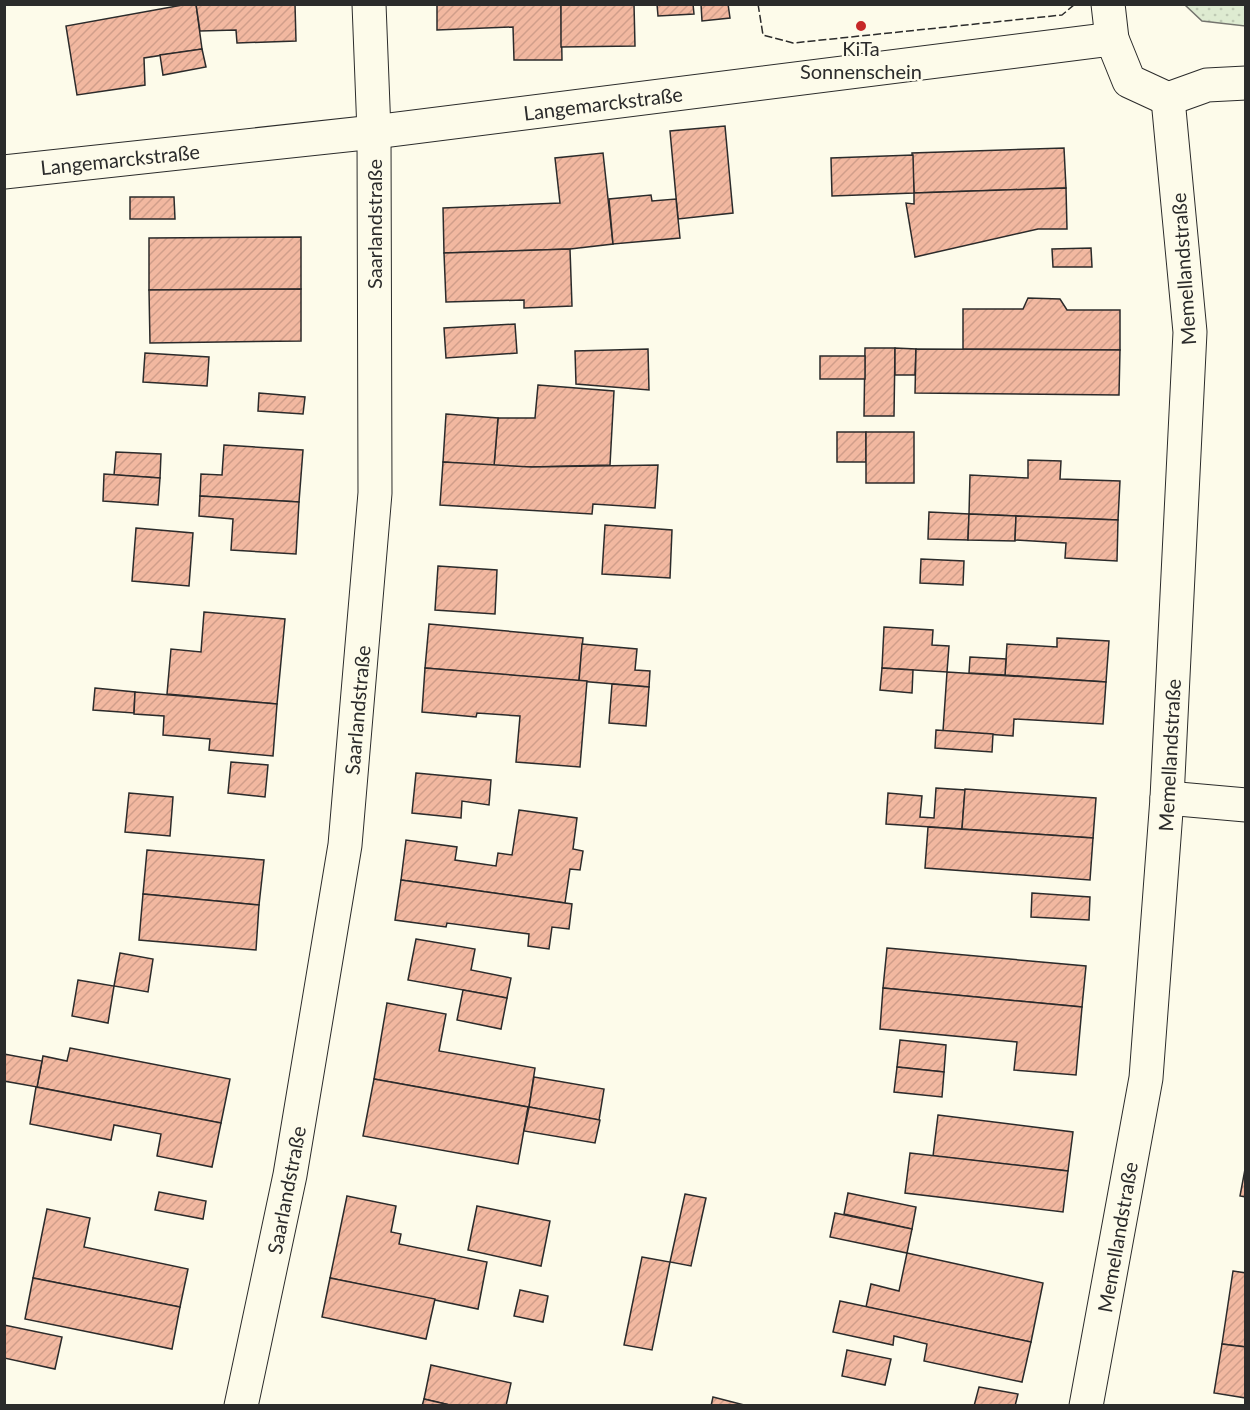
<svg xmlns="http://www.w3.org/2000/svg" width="1250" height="1410" font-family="Lato,sans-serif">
<defs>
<pattern id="green-dots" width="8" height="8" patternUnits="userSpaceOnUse" patternTransform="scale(1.5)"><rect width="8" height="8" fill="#deebd1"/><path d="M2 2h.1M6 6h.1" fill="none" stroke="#bfcab4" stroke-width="1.8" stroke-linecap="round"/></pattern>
<pattern id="building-hatch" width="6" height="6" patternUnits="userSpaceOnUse" patternTransform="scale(1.5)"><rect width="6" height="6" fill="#f2b8a0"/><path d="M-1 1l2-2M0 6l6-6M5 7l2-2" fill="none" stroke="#d09e8a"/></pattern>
</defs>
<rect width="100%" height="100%" fill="#fdfbea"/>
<path fill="url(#green-dots)" stroke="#74746e" stroke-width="1.5" d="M1185,5H1245V26L1202,21Z"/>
<g fill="url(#building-hatch)" stroke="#2b2b2b" stroke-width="1.5">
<path d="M188,4H196L202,49L144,58L145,85L77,95L66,26Z"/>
<path d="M196,4H295L296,41L237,43L236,30L200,31Z"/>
<path d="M437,4H561L562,60H514L513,27L437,30Z"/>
<path d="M561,4H634L635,46L561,47Z"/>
<path d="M657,4H693L694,14L658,16Z"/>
<path d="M701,4H728L730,18L702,21Z"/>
<path d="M202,49L206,67L163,75L160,55Z"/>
<path d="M725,126L733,213L678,219L670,131Z"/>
<path d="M1064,148L1066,188L914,193L912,153Z"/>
<path d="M603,153L613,244L570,249L444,253L443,208L560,203L555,158Z"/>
<path d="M913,155L914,193L832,196L831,158Z"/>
<path d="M1066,188L1067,229H1038L915,257L906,203L914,204V193Z"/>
<path d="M651,195L652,201L676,199L680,238L613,244L609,199Z"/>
<path d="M130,197H174L175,219H130Z"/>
<path d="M301,237V289L149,290V238Z"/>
<path d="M1091,248L1092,267H1053L1052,249Z"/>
<path d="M570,249L572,306L524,308V300L446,302L444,253Z"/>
<path d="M301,289V341L150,343L149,290Z"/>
<path d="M1028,298L1060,299L1067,310H1120V350L963,349V309H1023Z"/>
<path d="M515,324L517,353L446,358L444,328Z"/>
<path d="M865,348H895L894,416H864Z"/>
<path d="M895,348L916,349L915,375H895Z"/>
<path d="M648,349L649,390L576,384L575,351Z"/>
<path d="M916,349L1120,350L1119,395L915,393Z"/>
<path d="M145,353L209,357L207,386L143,382Z"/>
<rect x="820" y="356" width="45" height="23"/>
<path d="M538,385L614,391L610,465L531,467L494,466L498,418H535Z"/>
<path d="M259,393L305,397L303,414L258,411Z"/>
<path d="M446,414L498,418L494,466L443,462Z"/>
<rect x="837" y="432" width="29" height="30"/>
<rect x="866" y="432" width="48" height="51"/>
<path d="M224,445L303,450L299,502L200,496L201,474L222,475Z"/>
<path d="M116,452L161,454L160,478L114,475Z"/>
<path d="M1028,460L1061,461L1060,479L1120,481L1118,520L969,514L970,475L1028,478Z"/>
<path d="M443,462L531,467L658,465L655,508L593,504L592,514L440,505Z"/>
<path d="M104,474L160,478L158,505L103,501Z"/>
<path d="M200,496L299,502L296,554L231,550L233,519L199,516Z"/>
<path d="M929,512L969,514L968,540L928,539Z"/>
<path d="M969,514L1016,516L1015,541L968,540Z"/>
<path d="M1016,516L1118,520L1117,561L1065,558L1066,543L1015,540Z"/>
<path d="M605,525L672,530L670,578L602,574Z"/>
<path d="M136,528L193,533L189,586L132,581Z"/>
<path d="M921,559L964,561L963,585L920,583Z"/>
<path d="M438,566L497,570L495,614L435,610Z"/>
<path d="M204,612L285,619L277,704L167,694L171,649L201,652Z"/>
<path d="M429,624L583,638L579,681L425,668Z"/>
<path d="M884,627L933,630L932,645L949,646L947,672L882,668Z"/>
<path d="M1057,638L1109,641L1106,682L1005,675L1007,644L1057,647Z"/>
<path d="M582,644L637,649L635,670L650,671L649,687L579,681Z"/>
<path d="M970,657L1006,659L1005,675L969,673Z"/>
<path d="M425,668L587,681L580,767L516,762L520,716L477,713L476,717L422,712Z"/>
<path d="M882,668L913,670L912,693L880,690Z"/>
<path d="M947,672L1106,682L1103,724L1014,719L1013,736L943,731Z"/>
<path d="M612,684L649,687L646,726L609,723Z"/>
<path d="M95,688L135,692L134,713L93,710Z"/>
<path d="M135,692L277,704L273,756L209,750L210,739L163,735L164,716L134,714Z"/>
<path d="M936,730L993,734L992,752L935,748Z"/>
<path d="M231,762L268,765L265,797L228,793Z"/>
<path d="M416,773L491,780L489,805L462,801L461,818L412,813Z"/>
<path d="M936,788L965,790L962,829L886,824L888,793L922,796L920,817L934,818Z"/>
<path d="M965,789L1096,798L1093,838L962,829Z"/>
<path d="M129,793L173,797L170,836L125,832Z"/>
<path d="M519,810L577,818L573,849L583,851L580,870L570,869L565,903L401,880L406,840L457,847L455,860L496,866L498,853L512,855Z"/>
<path d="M928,827L1093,838L1090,880L925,868Z"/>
<path d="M147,850L264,860L259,905L143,894Z"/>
<path d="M401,880L572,904L569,929L552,927L549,949L528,946L529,934L447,923L446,927L395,920Z"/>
<path d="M1032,893L1090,897L1089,920L1031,917Z"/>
<path d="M143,894L259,905L256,950L139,940Z"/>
<path d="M416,939L475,949L471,970L511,978L507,998L408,980Z"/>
<path d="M887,948L1086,966L1082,1007L883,988Z"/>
<path d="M120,953L153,959L148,992L114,986Z"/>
<path d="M78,980L114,986L108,1023L72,1016Z"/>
<path d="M883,988L1082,1007L1076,1075L1014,1070L1017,1042L880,1029Z"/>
<path d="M463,990L507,998L501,1029L457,1020Z"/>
<path d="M387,1003L446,1014L439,1051L535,1068L529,1107L374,1079Z"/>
<path d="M900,1040L946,1045L944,1072L897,1067Z"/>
<path d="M70,1048L230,1079L221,1123L37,1087L43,1056L67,1061Z"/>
<path d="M4,1054L42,1061L37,1087L4,1081Z"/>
<path d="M897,1067L944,1072L942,1097L894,1092Z"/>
<path d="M534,1077L604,1089L599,1120L529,1107Z"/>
<path d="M374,1079L528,1107L518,1164L363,1136Z"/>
<path d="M36,1087L221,1123L212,1167L157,1156L161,1134L114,1125L111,1140L30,1124Z"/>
<path d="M529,1107L600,1120L595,1143L524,1131Z"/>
<path d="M938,1115L1073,1132L1068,1171L933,1156Z"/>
<path d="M910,1153L1068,1171L1063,1212L905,1193Z"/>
<path d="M1246,1164V1197L1240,1196Z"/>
<path d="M159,1192L206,1201L203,1219L155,1210Z"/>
<path d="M848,1193L916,1207L912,1229L844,1214Z"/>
<path d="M685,1194L706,1198L691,1266L670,1262Z"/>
<path d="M347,1196L396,1206L391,1232L401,1234L399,1244L487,1262L478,1309L330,1278Z"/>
<path d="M477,1206L550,1221L541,1266L468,1250Z"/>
<path d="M47,1209L90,1218L84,1247L188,1269L180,1307L33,1278Z"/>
<path d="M835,1213L912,1229L907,1253L830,1237Z"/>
<path d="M907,1253L1043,1283L1031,1342L866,1307L871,1284L899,1291Z"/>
<path d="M642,1257L670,1262L652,1350L624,1345Z"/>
<path d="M1233,1271L1246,1273V1347L1222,1344Z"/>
<path d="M33,1278L180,1307L172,1349L25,1319Z"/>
<path d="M330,1278L435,1299L426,1339L322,1317Z"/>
<path d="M520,1290L548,1296L543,1322L514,1316Z"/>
<path d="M840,1301L1031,1342L1022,1382L924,1361L927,1344L894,1336L893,1345L833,1332Z"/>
<path d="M4,1325L62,1337L55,1369L4,1358Z"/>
<path d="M1222,1344L1246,1347V1398L1214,1393Z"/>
<path d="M847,1350L891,1359L885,1385L842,1376Z"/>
<path d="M431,1365L511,1383L506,1406H454L424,1399Z"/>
<path d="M979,1387L1018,1394L1015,1406H974Z"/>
<path d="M713,1397L748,1406H711Z"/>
<path d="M424,1399L454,1406H422Z"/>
</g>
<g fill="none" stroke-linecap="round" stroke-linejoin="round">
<defs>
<g id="minor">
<path d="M1108,4L1112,39"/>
<path d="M1168,99L1207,85L1246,83"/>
<path d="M4,172L374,132L1112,39L1129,81L1168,99"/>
<path d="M1167,798L1246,805"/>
<path d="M241,1406L290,1175L345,845L375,493L374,132L369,4"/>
<path d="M1086,1406L1146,1078L1167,798L1190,332L1168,99"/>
</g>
</defs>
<use href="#minor" stroke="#2b2b2b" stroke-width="35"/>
<use href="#minor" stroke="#fdfbea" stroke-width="33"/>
<path stroke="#2b2b2b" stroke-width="1.5" stroke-dasharray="8 3" stroke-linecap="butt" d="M758,4L763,35L793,43L1062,15L1075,4"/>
</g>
<circle fill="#c62828" stroke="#fdfbea" stroke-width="2" cx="861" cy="26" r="6"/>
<g text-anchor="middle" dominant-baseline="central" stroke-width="4.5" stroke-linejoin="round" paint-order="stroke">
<g font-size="20" fill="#2b2b2b" stroke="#fdfbea">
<text x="861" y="48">KiTa<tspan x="861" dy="23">Sonnenschein</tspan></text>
</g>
<g font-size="20" fill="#2b2b2b" stroke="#fdfbea">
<text transform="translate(603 103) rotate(-7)">Langemarckstraße</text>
<text transform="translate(120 159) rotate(-6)">Langemarckstraße</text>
<text transform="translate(374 224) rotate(-90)">Saarlandstraße</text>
<text transform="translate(1183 269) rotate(-94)">Memellandstraße</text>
<text transform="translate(357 710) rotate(-85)">Saarlandstraße</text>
<text transform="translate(1169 755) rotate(-87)">Memellandstraße</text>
<text transform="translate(286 1190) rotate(-79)">Saarlandstraße</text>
<text transform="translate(1117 1237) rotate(-80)">Memellandstraße</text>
</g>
</g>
<rect width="1250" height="1410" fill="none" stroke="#2b2b2b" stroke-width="12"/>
</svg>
